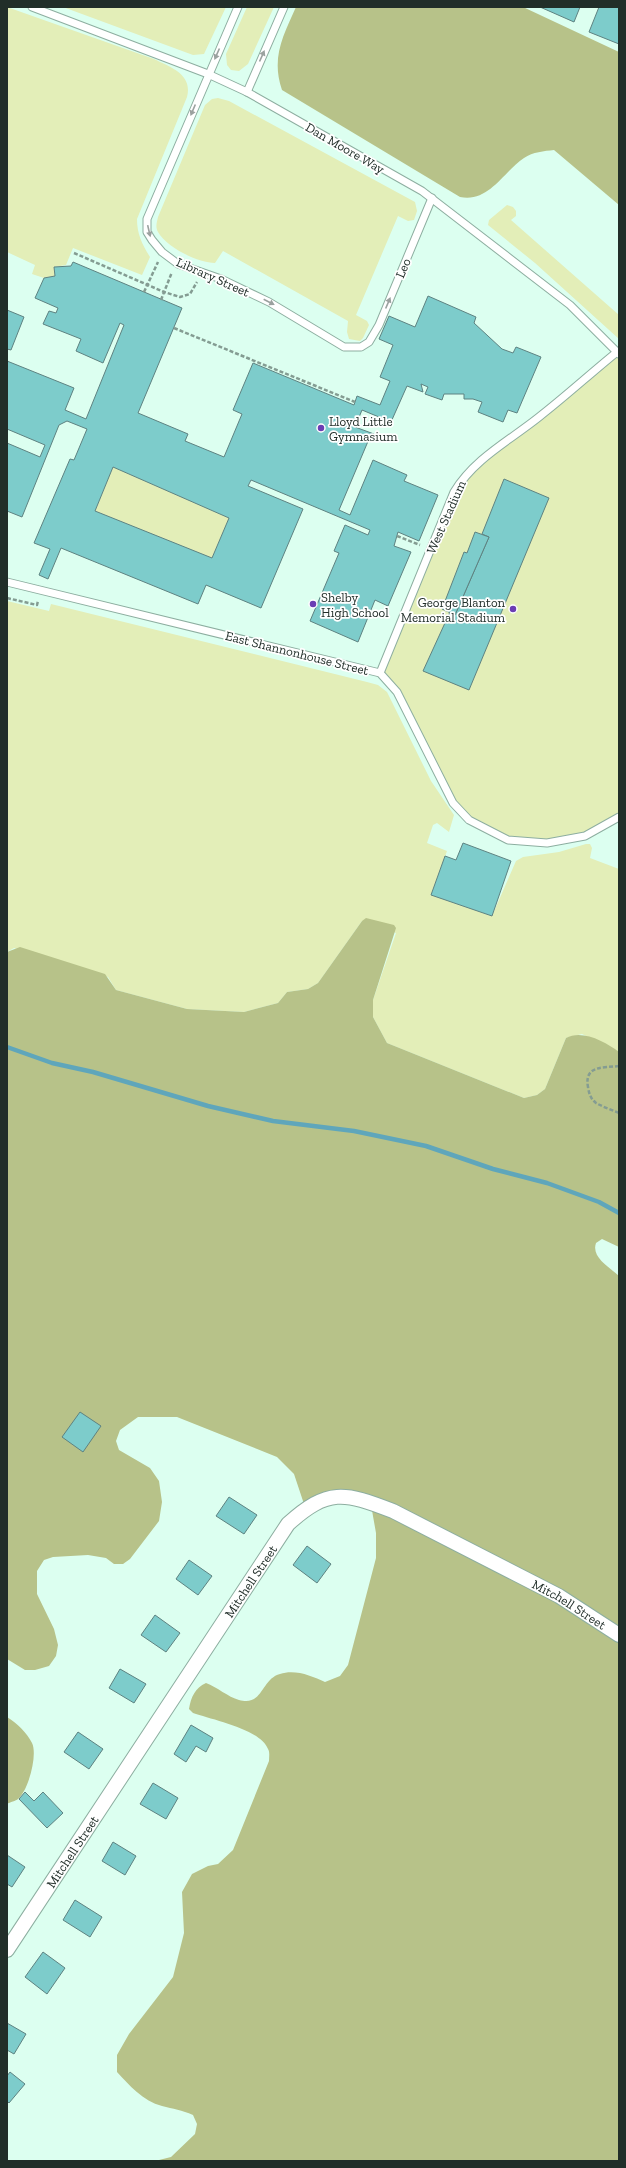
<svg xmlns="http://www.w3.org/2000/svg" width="626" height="2168" font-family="'Zilla Slab',serif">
<rect width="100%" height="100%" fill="#dcfff0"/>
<g fill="#e3eeb8">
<path d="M7,7L154,59C170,67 193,74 187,97L137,219C137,234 142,244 150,257L142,275L73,248L66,265L54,267L55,276L44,278L32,274L35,265L7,252Z"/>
<path d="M63,7H226L204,54L193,55Z"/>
<path d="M247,7H274L248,64L239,71L231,70L227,65L226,54Z"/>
<path d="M218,98L229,101L415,202L417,211L414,220L408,221L398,216L356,315L367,321L369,325L363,338L360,341L349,339L347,332L348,321L223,251L215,263C198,263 166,247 158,232C155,227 157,222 158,217L205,105L212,99Z"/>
<path d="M507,205L513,207L516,211V216L511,220L619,315V339L535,263L488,225L489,220Z"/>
<path d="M619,354V817L585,836L547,843L508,840L487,830L453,803L397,692L380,673L464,476Z"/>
<path d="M113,467L229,518L212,558L95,511Z"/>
<path d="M7,601L49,611L51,604L367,682L378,685L387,692L431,781L454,815L449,832L437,823L433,825L427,843L447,851L431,895L492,916L516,861L523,857L559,852L586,844H590L592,848L590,858L619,869V1052L582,1034L566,1038L545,1089L537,1095L524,1098L387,1043L373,1017V1000L396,933L362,921L318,983L308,989L287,992L278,1003L244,1012L187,1009L116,990L108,977L14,948L7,952Z"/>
</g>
<g fill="#b7c289">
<path d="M296,7H523L619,52V205L554,150C544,151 533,152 524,158C503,172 489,203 460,197L282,90C271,58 283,36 296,7Z"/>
<path d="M366,918L394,925L396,928L373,1000V1017L387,1043L524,1098L537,1095L545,1089L566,1038C582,1029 606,1042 619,1052V1247L602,1239L596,1243C591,1257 609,1267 619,1276V2161H155L171,2157L195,2134L197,2124L193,2115C182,2110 173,2109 162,2106C143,2101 129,2085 117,2072V2055L129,2034L173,1977L184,1933L182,1892L192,1874L208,1866L218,1864L233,1850L269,1761C269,1757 270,1752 268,1749C260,1729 213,1720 193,1713L189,1709C191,1697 195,1688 206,1683C217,1687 228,1697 239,1700C263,1707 261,1679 280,1674C295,1669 312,1676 325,1682L340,1676L348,1665L376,1558V1533L370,1499L304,1504L294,1474L277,1457L177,1417H138L120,1430L116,1441L119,1450L150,1468L159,1481L162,1502L159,1521L130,1559L123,1564H114L106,1558L88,1555L53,1557L44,1560L37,1571V1594L54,1629L58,1645L56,1656L49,1666L35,1670H25L7,1659V952L20,947L105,974L116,990L187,1009L244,1012L278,1003L287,992L308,989L318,983L362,921Z"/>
<path d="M7,1717C17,1723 27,1733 32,1743C38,1755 28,1791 18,1799C16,1801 10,1802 7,1804Z"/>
</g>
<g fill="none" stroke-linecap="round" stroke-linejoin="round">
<path stroke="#5fa6bb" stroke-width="4.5" d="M7,1047L52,1063L93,1072L208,1106L273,1121L354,1131L426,1146L493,1169L547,1183L599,1202L619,1213"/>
</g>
<g fill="#7dcccb" stroke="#5e8281" fill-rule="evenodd">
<path d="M540,7H580L574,22Z"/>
<path d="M599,7H619V44L589,32Z"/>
<path d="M73,262L182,308L138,413L188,434L185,441L224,457L242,414L233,410L253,363L354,405L357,396L380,405L390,381L380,377L393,345L379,339L389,316L415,327L428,296L476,317L474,323L502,349L513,353L516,347L541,357L517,413L508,410L503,422L478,412L482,402L473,399H464V394H444L442,400L425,394L428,387L421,384L423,392L407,386L391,422L362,410L355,427L374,434L371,440L369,439L339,510L350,515L373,460L407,475L404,481L438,495L419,541L398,532L394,546L411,552L388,606L375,600L358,642L310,621L339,553L334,551L345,525L368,535L370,530L251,480L248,486L303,509L261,608L206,585L198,604L61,548L48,579L39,575L50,549L34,543L70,459L74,460L87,429L67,421L59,425L22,517L7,511V443L40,457L45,445L7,429V361L74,388L65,410L86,419L124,325L120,323L103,363L76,351L81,339L43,324L49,311L56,313L58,308L35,298L44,278L55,276L54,267L71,266ZM113,467L229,518L212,558L95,511Z"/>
<path d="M7,310L24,317L11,350L7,349Z"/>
<path d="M504,479L549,498L469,690L423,671L450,612L455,615L489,537L482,534Z"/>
<path d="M475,532L489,537L455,615L442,609L464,552L467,553Z"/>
<path d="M463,843L511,861L492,916L431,895L445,856L456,860Z"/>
<path d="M80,1412L101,1426L83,1452L62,1437Z"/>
<path d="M229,1497L257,1515L244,1534L216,1516Z"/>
<path d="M307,1546L331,1564L317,1583L293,1565Z"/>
<path d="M189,1560L212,1576L198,1595L176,1579Z"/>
<path d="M155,1615L180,1633L166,1652L141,1635Z"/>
<path d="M120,1669L146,1684L134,1703L109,1688Z"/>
<path d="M191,1725L213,1738L206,1752L196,1746L186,1762L174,1754Z"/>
<path d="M78,1732L103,1749L89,1769L64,1752Z"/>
<path d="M153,1783L178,1798L166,1819L140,1804Z"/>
<path d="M25,1792L34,1801L43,1792L63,1813L47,1828L19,1799Z"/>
<path d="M113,1842L136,1856L125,1875L102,1861Z"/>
<path d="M7,1855L25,1867L12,1887L7,1884Z"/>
<path d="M75,1900L102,1917L90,1937L63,1920Z"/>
<path d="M43,1952L65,1968L47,1994L25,1977Z"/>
<path d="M7,2023L26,2034L14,2054L7,2050Z"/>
<path d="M10,2072L25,2084L9,2103L7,2101V2076Z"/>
</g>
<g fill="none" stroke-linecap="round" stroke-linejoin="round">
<defs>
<g id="lane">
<path d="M32,7L208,74L247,92L422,191L570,305L619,354"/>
<path d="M238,7L147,219V232L152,240L162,252L178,264L221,279L269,302L344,347H361L369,342L379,325L432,198"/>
<path d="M247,92L284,7"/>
<path d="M7,582L380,673L397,692L453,803L469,820L508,840L547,843L585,836L619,817"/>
<path d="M380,673L454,492C475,458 509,441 539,417C566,396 591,373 617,352"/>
</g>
<g id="street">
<path id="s1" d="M7,1950L288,1524C328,1488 344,1492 393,1511L559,1596L619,1635"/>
</g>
</defs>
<use href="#lane" stroke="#8daea0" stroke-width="9"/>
<use href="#street" stroke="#8daea0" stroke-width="16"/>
<g stroke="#849c92" stroke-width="2.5" stroke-dasharray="4 2" stroke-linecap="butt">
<path d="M74,253L164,292L180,297L190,294L197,282"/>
<path d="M144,292L158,262"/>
<path d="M161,300L172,272"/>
<path d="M174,328L355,402"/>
<path d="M397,536L420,545"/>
<path d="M7,598L37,605L38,601"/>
<path d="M619,1066C603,1068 584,1065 588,1087C589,1094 591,1099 596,1103C603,1107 612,1110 619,1113"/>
</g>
<use href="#lane" stroke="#fff" stroke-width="7"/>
<use href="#street" stroke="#fff" stroke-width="14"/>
</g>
<defs><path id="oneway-solid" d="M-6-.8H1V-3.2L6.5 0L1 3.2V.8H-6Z"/></defs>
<g fill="#9ba19f">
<use href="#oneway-solid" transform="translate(217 54) rotate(114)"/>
<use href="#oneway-solid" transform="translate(262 56) rotate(-66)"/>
<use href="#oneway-solid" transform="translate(193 110) rotate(113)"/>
<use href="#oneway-solid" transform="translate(149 231) rotate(77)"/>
<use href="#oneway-solid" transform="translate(269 302) rotate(27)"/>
<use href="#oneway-solid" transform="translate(388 303) rotate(-67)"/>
</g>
<g fill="#6b3db4" stroke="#fff" stroke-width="1.5">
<circle cx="321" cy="428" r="4"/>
<circle cx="313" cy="604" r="4"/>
<circle cx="513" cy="609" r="4"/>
</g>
<g text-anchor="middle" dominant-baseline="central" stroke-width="3.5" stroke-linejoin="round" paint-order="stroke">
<g font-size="13" fill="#212e29" stroke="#fff">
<text transform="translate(345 148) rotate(30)">Dan Moore Way</text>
<text transform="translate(403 268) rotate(-67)">Leo</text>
<text transform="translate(213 277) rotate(24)">Library Street</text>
<text transform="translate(446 517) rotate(-66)">West Stadium</text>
<text transform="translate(297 653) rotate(14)">East Shannonhouse Street</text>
<text stroke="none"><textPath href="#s1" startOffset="442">Mitchell Street</textPath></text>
<text stroke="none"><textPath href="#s1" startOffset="825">Mitchell Street</textPath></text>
<text stroke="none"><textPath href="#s1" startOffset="118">Mitchell Street</textPath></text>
</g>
<g font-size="13" fill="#212e29" stroke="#fff" text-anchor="start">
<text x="329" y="421">Lloyd Little<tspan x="329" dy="15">Gymnasium</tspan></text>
<text x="321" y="597">Shelby<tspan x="321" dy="15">High School</tspan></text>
<text x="505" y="602" text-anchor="end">George Blanton<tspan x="505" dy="15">Memorial Stadium</tspan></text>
</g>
</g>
<rect width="626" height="2168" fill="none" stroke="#212e29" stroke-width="16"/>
</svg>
